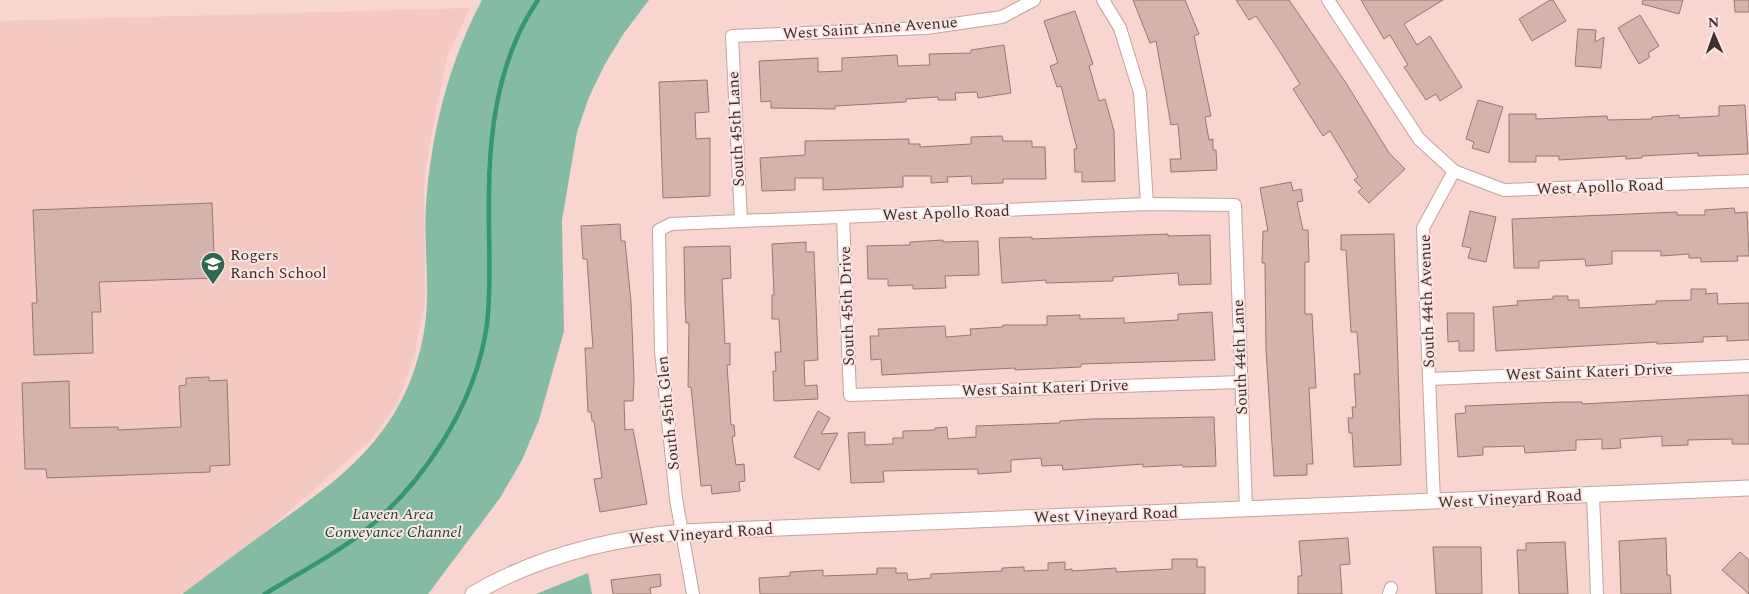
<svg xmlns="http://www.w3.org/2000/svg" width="1749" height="594" font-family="Spectral,serif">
<rect width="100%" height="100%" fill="#f8d5cf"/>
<path fill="#f4c9c1" d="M470,8L448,55L436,109L424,180L425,302L414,356L397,403L370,441L260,536L181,594H0V21Z"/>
<g fill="#86bba3">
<path d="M482,0H649L624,33L605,64L589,97L577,132L562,220L564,331L539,420L522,460L500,498L428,594H182C216,569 250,543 285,518C321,492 356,467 383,430C410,394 426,346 427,300C428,269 424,237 426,206C431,134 448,64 482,0Z"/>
<path d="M588,573L592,594H536Z"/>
</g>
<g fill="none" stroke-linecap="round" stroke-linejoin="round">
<path stroke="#359671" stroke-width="4.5" d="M265,594C295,575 329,558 358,536C422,487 476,405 487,324C492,282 488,237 489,195C489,129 499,56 538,0"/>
</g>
<g fill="#d5b3ad" stroke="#977772">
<path d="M1133,0H1185L1199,34L1194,36L1211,116L1205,117L1209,140L1213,139V150H1216L1217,170L1171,172L1170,159H1181L1178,124L1171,125L1156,41L1150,43Z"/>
<path d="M1236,0H1289L1346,83L1389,153L1405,169L1369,203L1358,192L1362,188L1354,180L1358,177L1330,131L1323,136L1293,89L1300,84L1280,52L1256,16L1249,20Z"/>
<path d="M1361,0H1443L1404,24L1417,45L1430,36L1462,87L1440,101L1436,94L1426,100L1404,67L1408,65L1390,35L1384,39Z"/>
<path d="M1550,0H1553L1566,21L1532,41L1519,19Z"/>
<path d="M1643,0H1683L1679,14L1642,4Z"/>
<path d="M1734,0H1749V12H1735Z"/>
<path d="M1075,11L1093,64L1089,66L1099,101L1105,99L1114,131L1115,181L1082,182V172H1075L1074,149H1077L1061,86L1057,87L1050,66L1058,63L1044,21Z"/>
<path d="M1640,15L1659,46L1648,53L1650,57L1639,64L1618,28Z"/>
<path d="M1578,29L1596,30L1595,42L1604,37L1601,68L1575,66Z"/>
<path d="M1004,45L1011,93L978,98L977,92L955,93L956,100H938V97L906,99V102L835,106V109L771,108V101L761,102L759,61L818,58V72L842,71V58L897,55L898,66L930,65L929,54L971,53V50Z"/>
<path d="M707,80L709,112L695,113L696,139L710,138V196L663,198L659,82Z"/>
<path d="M1478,100L1503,107L1489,153L1472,148L1474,142L1466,139Z"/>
<path d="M1745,105L1748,154L1698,156V153L1642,156V158L1626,159V156L1559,160V156H1536V162H1509V114H1536V119L1607,116L1608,120L1652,119V117L1679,115V118L1719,116V106Z"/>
<path d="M1002,136L1003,141H1032V147H1045L1046,179H1003V183L972,184L971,176L947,177L948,182L931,183V176H903V187L823,190V178H795V190L762,191L760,158L805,155V141L909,139V144H920V147L971,144V137Z"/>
<path d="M1291,182L1293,191L1301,189L1303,201L1297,202L1303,230H1308L1309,262H1305V314H1312L1316,388H1309L1313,464H1307V475L1274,476L1266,349L1265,263H1262L1263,231H1268L1260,188Z"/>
<path d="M212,203L215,278L99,282L101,312H92L93,353L34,355L32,303H37L33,210Z"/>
<path d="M1734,208L1735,213L1747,212L1749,256H1737L1738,261L1701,262V258H1689V254L1661,256V251H1612V264L1586,266L1585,259L1539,261V268H1514L1512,219L1677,212V215H1705V210Z"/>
<path d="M1470,211L1496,217L1486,262L1468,258L1471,248L1462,246Z"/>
<path d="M620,224L621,241H625L631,302L634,379L633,401H624L625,430L633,429L647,504L600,512L594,479L602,478L594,421H592L591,412H588L585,348H593L587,259H583L581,226Z"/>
<path d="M1168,234V236L1210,235L1211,284L1179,285L1178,273L1113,277V281L1046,283V280L1002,283L999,238L1032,237V239Z"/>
<path d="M1394,234L1401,465L1354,467L1352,433H1349L1348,418H1353L1352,407H1356L1354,374H1360L1357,332H1351L1346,250H1341V235Z"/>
<path d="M943,240V242L978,241L979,275L945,276L946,288L913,289V285L888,286V279H868L867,246L910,245V242Z"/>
<path d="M806,242V252H814L818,360L804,361L805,386L817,385L818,399L774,401L773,371H776L775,352H781L779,319H772V295H774L772,244Z"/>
<path d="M730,246L731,278L722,279L725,344L730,343V365H727L731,425H734L735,436L732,437L736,465L744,464L745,481L739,482L740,491L712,494L711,485L701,486L691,387H688L689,323H686L685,303L684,247Z"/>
<path d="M1691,289H1706V294L1717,293L1718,304L1749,303V340L1727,341V336L1703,337V342L1657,344V342L1496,351L1493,307L1518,305L1517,301L1553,299V296H1568V300H1579V308L1656,304V301L1691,300Z"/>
<path d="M1212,312L1215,360L1081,364V367L1015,370V368L882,375L881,359L871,360L870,336H879L878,329L945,326L946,337L971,335L970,329L1003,327V325H1047V316L1080,315V319L1124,318V323L1178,320V314Z"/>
<path d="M1447,313H1474V351H1459V341L1448,342Z"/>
<path d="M209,377V381L227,380L230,465L210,466V472L47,478L46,469H25L22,383L69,381L70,428L118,427V430L181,427L179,386L186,385V378Z"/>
<path d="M1749,395V444H1732V439L1688,440V445L1662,446V436L1620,439L1621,448L1602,449V439L1576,440V450L1525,453L1524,446L1483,447V455L1458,457L1455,414L1466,413L1465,406L1562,402H1582V404Z"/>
<path d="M818,411L830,418L821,434L838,433L819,470L794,457Z"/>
<path d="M1214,417L1216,466L1183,467L1182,465L1143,467V464L1063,470L1062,465L1042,466L1041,458L1011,460V472L978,474V469L883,471L884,482L851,483L848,433L865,432V445L893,444V438H903V431L935,430V428L947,427L948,439L976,437V426L1060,423V421L1092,419Z"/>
<path d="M1348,538L1350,564L1340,565L1342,594H1298V576H1302L1299,541Z"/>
<path d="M1666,538L1667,575H1670L1671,594H1621L1619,541Z"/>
<path d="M1565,542L1568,594H1519L1517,550H1526V543Z"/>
<path d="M1433,547H1481L1482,594H1436Z"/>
<path d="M1740,552L1749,560V594L1722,570Z"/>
<path d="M1172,559H1197V567H1205V594H760L759,578L790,576V572L823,570V576L877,574V568H896V573H907L908,580L931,578V574L1002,571V568L1024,567V571L1048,570V563L1065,562V570L1072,569V571L1116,568V572L1172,569Z"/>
<path d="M660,574L661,586L650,588L651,594H613L611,580Z"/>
</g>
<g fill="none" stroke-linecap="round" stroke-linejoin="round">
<defs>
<g id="minor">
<path d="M1103,0L1120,28L1140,93L1147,204"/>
<path d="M1328,0L1419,139L1454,171L1504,190L1749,181"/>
<path d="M843,217L850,395L1241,382"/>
<path d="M741,221L732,36L926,28L1002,17L1034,0"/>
<path d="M1430,379L1749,366"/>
<path d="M1593,495L1597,594"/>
<path d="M1434,502L1423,228L1454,171"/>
<path d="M693,594L676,499L661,351L659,230L671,224L1147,204L1235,205L1246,509"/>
<path d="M1389,594L1391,588"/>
</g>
<path id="tertiary" d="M473,594C537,556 608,539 682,532L1749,488"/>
</defs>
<use href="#minor" stroke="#c4a39d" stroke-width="14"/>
<use href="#tertiary" stroke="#c4a39d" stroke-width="17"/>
<use href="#minor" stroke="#fff" stroke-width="12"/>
<use href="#tertiary" stroke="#fff" stroke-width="15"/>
</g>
<defs>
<symbol id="school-pin" viewBox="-11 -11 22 30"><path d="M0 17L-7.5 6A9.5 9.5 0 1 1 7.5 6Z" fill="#2f6851" stroke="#fbe6e2"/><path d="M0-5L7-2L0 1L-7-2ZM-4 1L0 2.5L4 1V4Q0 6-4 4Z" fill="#fff"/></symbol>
</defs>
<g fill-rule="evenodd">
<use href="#school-pin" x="199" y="250" width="28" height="38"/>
</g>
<g text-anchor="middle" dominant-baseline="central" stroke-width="4" stroke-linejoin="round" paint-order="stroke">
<g font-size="16" fill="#3c2f2d" stroke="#fbe6e2">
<text transform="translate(870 28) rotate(-4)">West Saint Anne Avenue</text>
<text transform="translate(736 129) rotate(-93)">South 45th Lane</text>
<text transform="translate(1600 187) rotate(-2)">West Apollo Road</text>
<text transform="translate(946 213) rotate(-2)">West Apollo Road</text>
<text transform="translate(1427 301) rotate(-92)">South 44th Avenue</text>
<text transform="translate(847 306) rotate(-92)">South 45th Drive</text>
<text transform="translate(1240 357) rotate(-92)">South 44th Lane</text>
<text transform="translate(1589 372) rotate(-2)">West Saint Kateri Drive</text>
<text transform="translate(1045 388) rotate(-2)">West Saint Kateri Drive</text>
<text transform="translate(668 413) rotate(-96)">South 45th Glen</text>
<text transform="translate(1510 499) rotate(-3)">West Vineyard Road</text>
<text transform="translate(1106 515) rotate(-2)">West Vineyard Road</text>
<text transform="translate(701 534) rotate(-4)">West Vineyard Road</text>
</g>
<g font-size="16" fill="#3c2f2d" stroke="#fbe6e2" text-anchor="start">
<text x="230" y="255">Rogers<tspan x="230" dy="18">Ranch School</tspan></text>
</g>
<g font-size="16" font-style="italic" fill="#194232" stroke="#fbe6e2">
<text x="393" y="514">Laveen Area<tspan x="393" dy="18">Conveyance Channel</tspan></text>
</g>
</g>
<g transform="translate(1714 35) rotate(358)" stroke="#fbe6e2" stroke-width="4" paint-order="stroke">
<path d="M0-4L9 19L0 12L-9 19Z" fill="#3c2f2d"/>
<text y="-8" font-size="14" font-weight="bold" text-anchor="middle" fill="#3c2f2d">N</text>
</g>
</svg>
